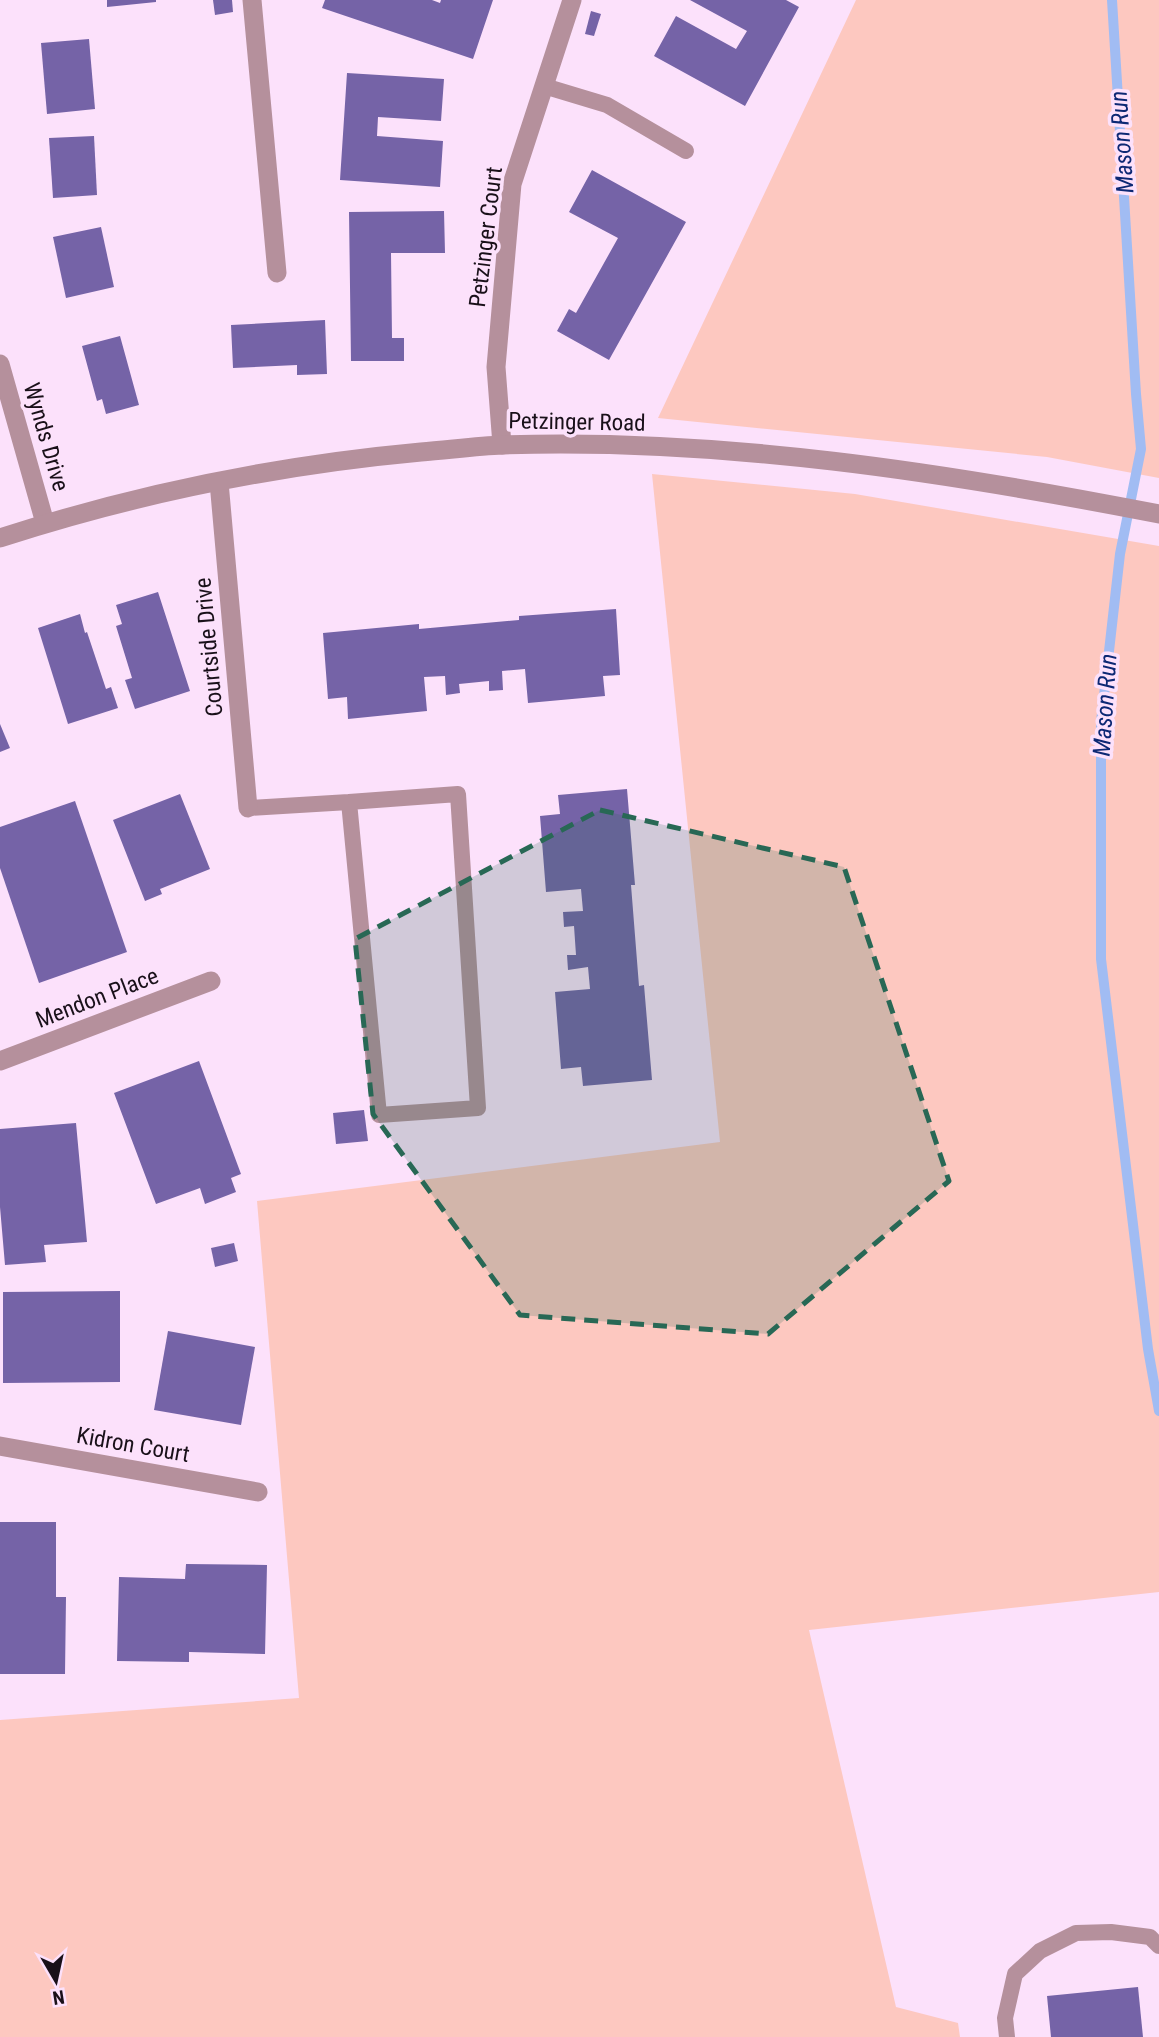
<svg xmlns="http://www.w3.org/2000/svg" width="1159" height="2037" font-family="'Roboto Condensed',sans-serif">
<rect width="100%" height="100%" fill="#fce1fb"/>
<g fill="#fdc8c0">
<path d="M856,0H1159V478L1047,457L658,418Z"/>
<path d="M652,474L855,494L1159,546V1592L809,1630L896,2007L958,2023L960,2037H0V1720L299,1698L257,1201L720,1142Z"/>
</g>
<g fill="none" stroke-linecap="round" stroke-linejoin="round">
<path stroke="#a1bcf3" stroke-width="10" d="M1112,0L1136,394L1141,449L1120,554L1101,722V959L1148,1349L1159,1411"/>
</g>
<g fill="#7563a7">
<path d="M107,0H156V2L107,7Z"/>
<path d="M213,0H232L233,12L215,15Z"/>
<path d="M325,0H432L440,3L441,0H493L473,59L322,8Z"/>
<path d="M690,0H786L799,7L745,106L654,56L676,16L736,49L747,31Z"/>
<path d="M591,11L601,14L594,36L585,34Z"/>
<path d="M89,39L95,109L47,114L41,43Z"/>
<path d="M347,73L444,79L441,121L378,117L377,136L443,141L440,187L340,180Z"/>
<path d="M94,136L97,195L53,198L49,138Z"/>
<path d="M592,170L686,222L609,360L557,331L569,309L576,313L618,238L569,212Z"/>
<path d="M444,211L445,253H391L392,338H404V361H351L349,212Z"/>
<path d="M101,227L114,287L66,298L53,237Z"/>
<path d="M325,320L327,374L297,375V365L233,368L231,325Z"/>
<path d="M120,336L139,405L106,414L102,399L97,401L82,346Z"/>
<path d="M158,592L190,691L135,709L125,680L132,678L116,626L122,624L116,605Z"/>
<path d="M616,609L620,675L603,676L605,696L528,703L525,669L502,671L503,690L489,691V681L459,684L460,693L446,695L445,676L424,677L427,711L348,719L347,697L328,699L323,633L419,624V629L519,620V616Z"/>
<path d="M80,614L85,633L87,632L106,689L111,687L118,708L68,724L38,628Z"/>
<path d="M0,724L10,748L0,752Z"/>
<path d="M627,789L635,885H631L639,986L644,985L652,1080L583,1086L581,1067L561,1069L555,992L590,989L588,967L568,970L567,955H576L574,926L564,927L563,912L583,911L581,889L546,892L540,816L560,814L558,795Z"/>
<path d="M180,794L210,869L160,889L162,894L145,901L113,820Z"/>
<path d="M75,801L127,952L39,983L0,868V827Z"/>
<path d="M199,1061L241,1174L231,1178L236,1192L205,1204L200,1188L156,1204L114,1093Z"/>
<path d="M364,1110L368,1141L336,1144L333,1113Z"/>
<path d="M76,1123L87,1242L44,1245L46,1262L5,1265L0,1207V1129Z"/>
<path d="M234,1243L238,1261L215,1267L211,1248Z"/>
<path d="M120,1291V1382L3,1383V1292Z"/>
<path d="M168,1331L255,1347L241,1425L154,1410Z"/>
<path d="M0,1522H56V1597H66L65,1674H0Z"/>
<path d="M186,1564L267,1565L265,1654L189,1652V1662L117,1661L119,1577L185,1579Z"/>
<path d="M1138,1987L1143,2037H1051L1047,1996Z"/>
</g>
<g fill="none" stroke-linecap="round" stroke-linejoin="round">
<g stroke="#b5909c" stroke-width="16">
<path d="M544,86L607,105L686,151"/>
<path d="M248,808L349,802L379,1115L478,1108L458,794L349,802"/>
<path d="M1007,2037L1005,2018L1015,1974L1040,1951L1076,1933L1111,1932L1150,1937L1159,1946"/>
</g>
<g stroke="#b5909c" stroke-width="19">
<path d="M252,0L277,273"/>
<path d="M0,364L45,523"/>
<path d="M502,445L496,367L512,184L572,0"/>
<path d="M219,482L248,808"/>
<path d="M0,1061L211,981"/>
<path d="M0,1446L258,1492"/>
</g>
<path stroke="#b5909c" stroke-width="19" d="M0,538C136,494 279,465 421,452C448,450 476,446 503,445C723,438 944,472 1159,514"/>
</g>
<path fill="#286855" fill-opacity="0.2" stroke="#286855" stroke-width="5" stroke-dasharray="14 9" stroke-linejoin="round" d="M600,810L844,867L949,1181L768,1334L520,1315L373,1114L355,939Z"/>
<g text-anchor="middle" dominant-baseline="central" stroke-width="7" stroke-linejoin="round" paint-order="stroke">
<g font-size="23" fill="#191019" stroke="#fce1fb">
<text transform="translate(486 237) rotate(-83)">Petzinger Court</text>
<text transform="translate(577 422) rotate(1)">Petzinger Road</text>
<text transform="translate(46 437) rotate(74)">Wynds Drive</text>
<text transform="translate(209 647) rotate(-95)">Courtside Drive</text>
<text transform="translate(97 998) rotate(-21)">Mendon Place</text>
<text transform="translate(133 1445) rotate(10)">Kidron Court</text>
</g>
<g font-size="24" font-style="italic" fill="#0c2874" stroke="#fce1fb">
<text transform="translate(1122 142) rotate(-94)">Mason Run</text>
<text transform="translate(1105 705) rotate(-86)">Mason Run</text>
</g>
</g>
<g transform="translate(56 1981) rotate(171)" stroke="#fce1fb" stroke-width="5" paint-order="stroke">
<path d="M0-5L12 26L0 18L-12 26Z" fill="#191019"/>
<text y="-10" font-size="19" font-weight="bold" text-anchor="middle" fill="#191019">N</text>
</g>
</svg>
